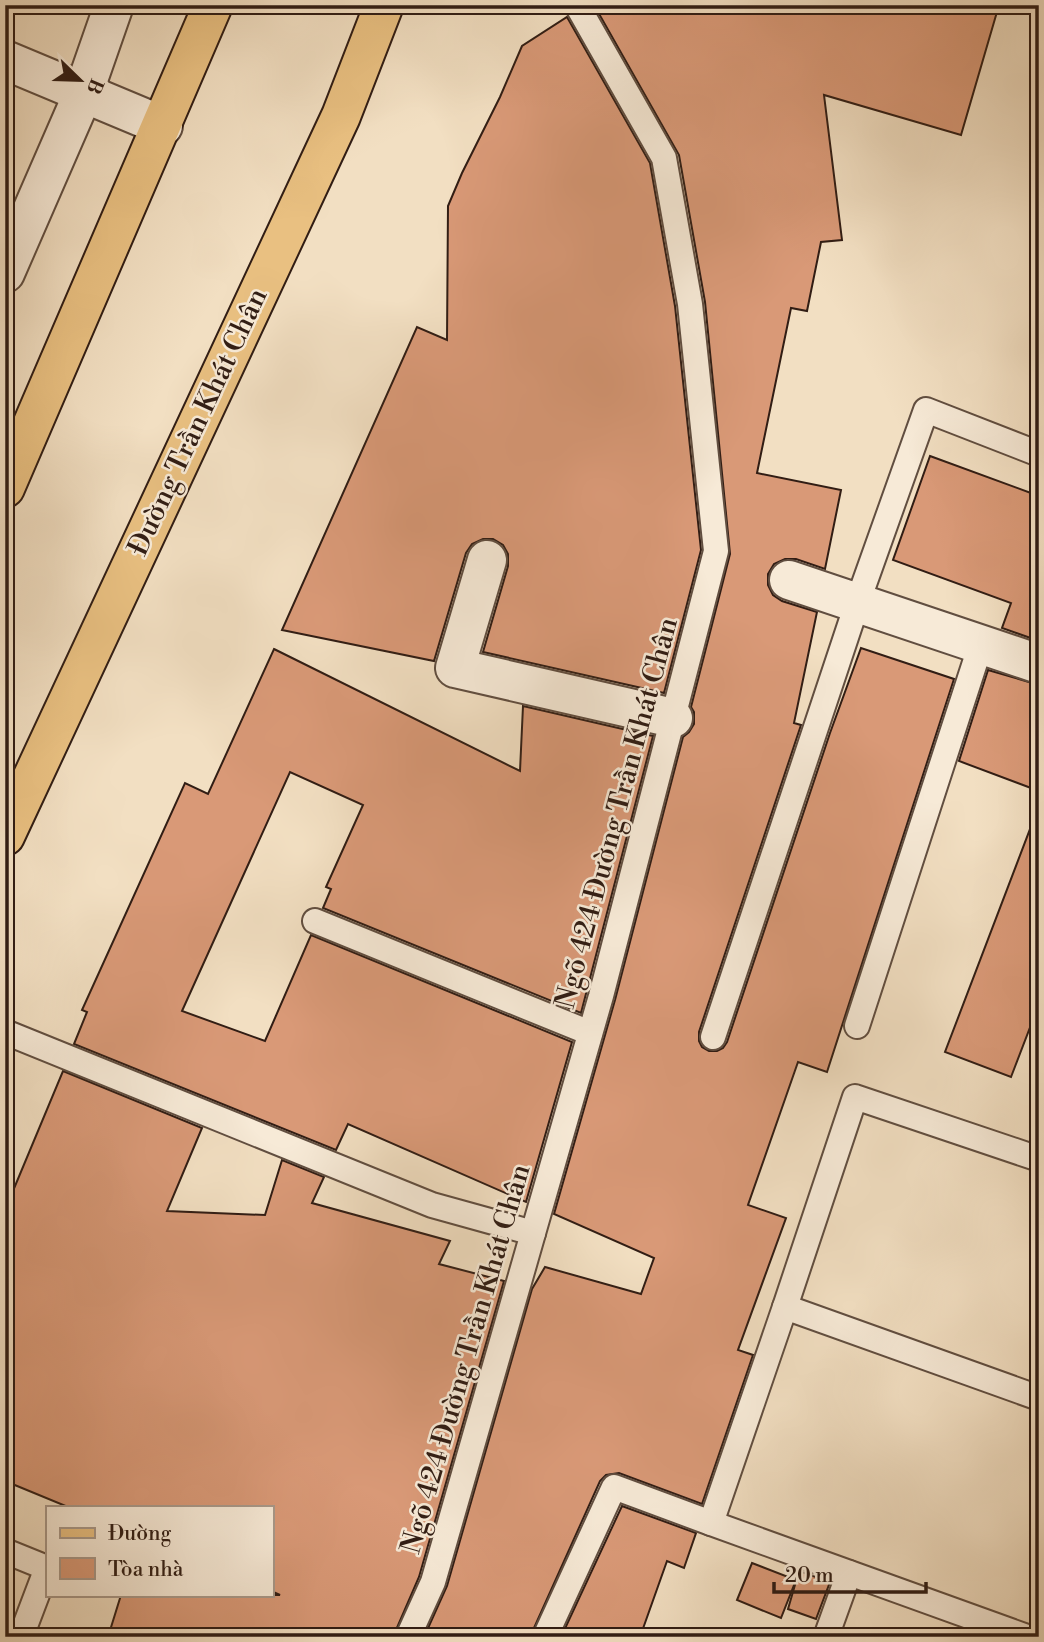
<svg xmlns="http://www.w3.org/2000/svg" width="1044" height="1642" font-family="'Libre Bodoni',serif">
<rect width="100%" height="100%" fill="#f2dfc2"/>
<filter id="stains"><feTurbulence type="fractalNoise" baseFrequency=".00286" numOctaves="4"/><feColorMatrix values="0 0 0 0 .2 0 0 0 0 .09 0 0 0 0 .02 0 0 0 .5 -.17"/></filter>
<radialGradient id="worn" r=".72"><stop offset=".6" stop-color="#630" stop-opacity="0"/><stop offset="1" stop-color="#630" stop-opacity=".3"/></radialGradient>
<g fill="#d99977" stroke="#311d14" stroke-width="2">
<path d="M594,5H999L961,135L824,95L842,240L821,242L807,311L791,308L757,473L841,490L825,569L796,559H785L774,564L768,574V585L773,595L782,601L817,612L794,723L801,725L699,1032V1041L702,1047L709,1051H717L723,1048L727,1042L830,733L861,648L954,679L827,1072L798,1062L748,1205L786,1218L738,1350L753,1355L702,1504L619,1473L606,1475L600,1481L530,1637H424L447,1586L532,1289L545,1267L641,1294L654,1258L554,1214L615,1000L683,737L689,732L694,724V712L691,707L730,554L705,302L679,155Z"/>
<path d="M567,17L650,163L675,306L701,550L664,693L483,652L508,566V554L503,545L493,539H483L472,544L466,553L434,661L282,630L417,327L447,340L448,206L462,173L500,97L522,46Z"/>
<path d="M930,456L1039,496V641L1002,628L1011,603L893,560Z"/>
<path d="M274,649L520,771L523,706L653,736L581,1013L323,908L331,889L326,887L363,805L290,772L182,1011L265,1041L311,935L572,1042L526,1202L348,1124L336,1150L74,1044L87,1012L82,1010L185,783L208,794Z"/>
<path d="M988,670L1039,685V791L959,761Z"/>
<path d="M1035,816L1039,817V1004L1011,1077L945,1052Z"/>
<path d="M63,1071L202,1128L167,1211L265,1215L282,1160L324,1177L312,1203L450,1241L439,1264L504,1281L419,1577L393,1637H108L121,1595H280L271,1591V1507H68L5,1481V1210Z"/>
<path d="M622,1506L696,1533L684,1568L667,1561L640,1637H561Z"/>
<path d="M752,1563L796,1580L781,1618L737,1600Z"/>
<path d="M799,1571L830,1582L816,1619L788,1609Z"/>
</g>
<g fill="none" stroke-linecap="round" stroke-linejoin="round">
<defs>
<g id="service">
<path d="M315,921L590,1033"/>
<path d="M857,1026L981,644"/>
<path d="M5,1032L432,1205L533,1233"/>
<path d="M713,1037L858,601L926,410L1039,454"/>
<path d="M785,1307L855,1097L1039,1159"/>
<path d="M711,1523L1027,1637"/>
<path d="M5,1551L47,1568L22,1634"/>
<path d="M408,1637L433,1582L601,996L716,551L690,304L664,158L577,5"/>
<path d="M545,1637L614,1487L711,1523L785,1307L1039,1398"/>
<path d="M826,1637L849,1573"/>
</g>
<g id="minor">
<path d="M5,60L163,126"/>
<path d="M5,273L83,94L114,5"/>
<path d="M487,560L455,668L673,718"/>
<path d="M789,580L1039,664"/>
</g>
<g id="primary">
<path d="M5,488L213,5"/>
<path d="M5,836L341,116L384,5"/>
</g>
</defs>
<use href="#service" stroke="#614e40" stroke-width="28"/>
<use href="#minor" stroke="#614e40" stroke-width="42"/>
<use href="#primary" stroke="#311d14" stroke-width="42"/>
<use href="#service" stroke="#f7ead7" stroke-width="24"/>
<use href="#minor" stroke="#f7ead7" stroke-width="38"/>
<use href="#primary" stroke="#e9c081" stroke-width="38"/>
</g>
<g text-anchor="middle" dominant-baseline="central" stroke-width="5" stroke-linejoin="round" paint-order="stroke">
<g font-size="28" fill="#311d14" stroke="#f7ead7">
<text transform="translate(198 422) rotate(-65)">Đường Trần Khát Chân</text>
<text transform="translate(617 813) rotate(-75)">Ngõ 424 Đường Trần Khát Chân</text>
<text transform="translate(466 1359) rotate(-74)">Ngõ 424 Đường Trần Khát Chân</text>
</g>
</g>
<rect width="1044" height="1642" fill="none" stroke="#f2dfc2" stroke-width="28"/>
<rect x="7" y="7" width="1030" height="1628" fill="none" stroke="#311d14" stroke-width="3.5"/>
<rect x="14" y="14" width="1016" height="1614" fill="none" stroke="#311d14" stroke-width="2"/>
<rect x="46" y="1506" width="228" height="91" fill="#f7ead7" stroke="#a89889" stroke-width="2"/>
<rect x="60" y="1528" width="35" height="10" fill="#e9c081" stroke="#a89889" stroke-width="2"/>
<text x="108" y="1540" font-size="21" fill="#311d14">Đường</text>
<rect x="60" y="1558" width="35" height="21" fill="#d99977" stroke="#a89889" stroke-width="2"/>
<text x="108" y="1576" font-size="21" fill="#311d14">Tòa nhà</text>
<g transform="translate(80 80) rotate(113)" stroke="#f7ead7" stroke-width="5" paint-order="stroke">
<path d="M0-5L12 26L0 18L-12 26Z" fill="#311d14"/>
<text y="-10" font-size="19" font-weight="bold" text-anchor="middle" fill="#311d14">B</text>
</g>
<path d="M774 1582v10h152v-10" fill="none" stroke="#311d14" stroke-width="3.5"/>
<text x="785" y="1582" font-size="21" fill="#311d14" stroke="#f7ead7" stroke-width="5" paint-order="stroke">20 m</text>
<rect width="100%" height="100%" filter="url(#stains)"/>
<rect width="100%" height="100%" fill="url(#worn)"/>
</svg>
